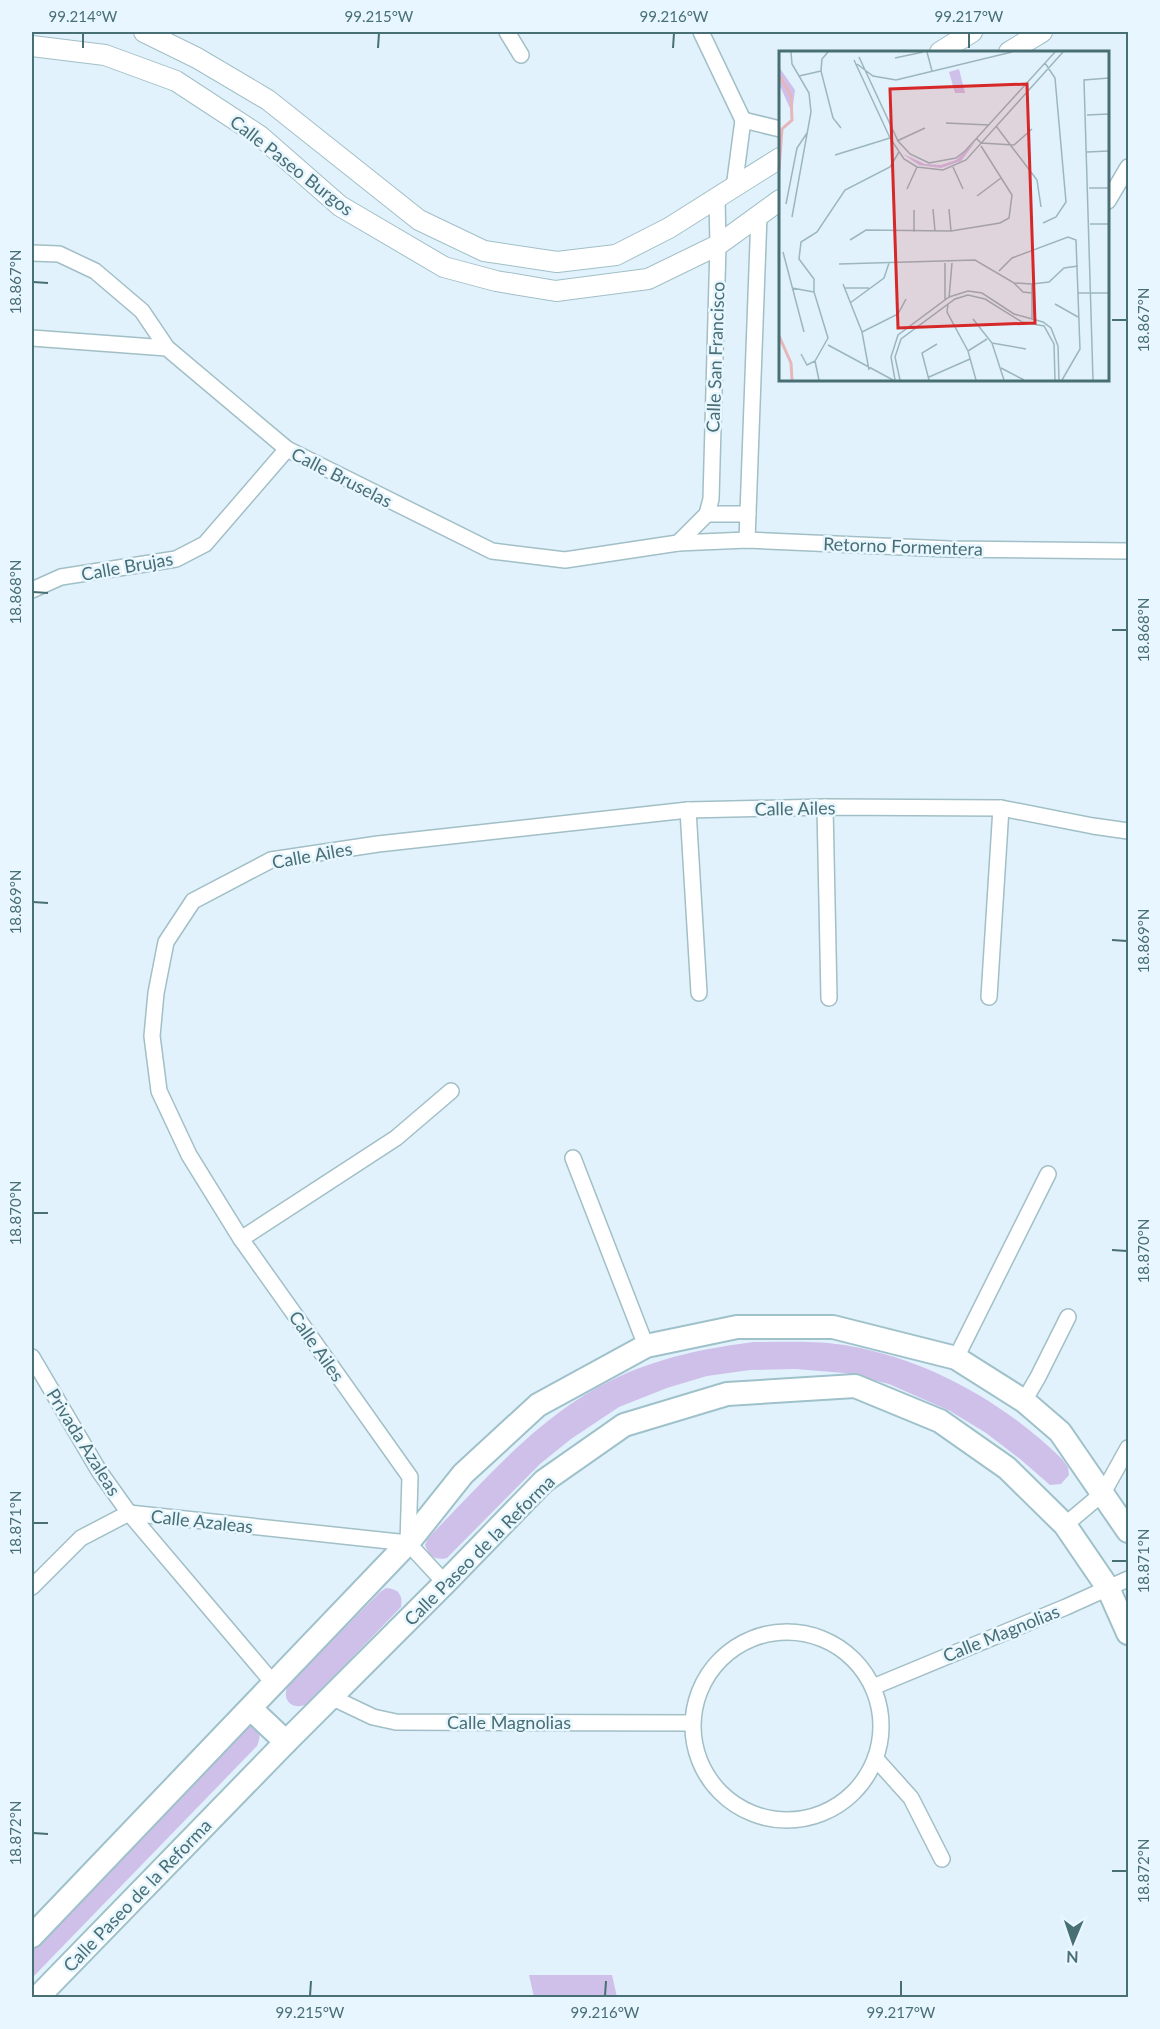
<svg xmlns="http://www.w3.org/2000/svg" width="1160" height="2029" font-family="Lato,sans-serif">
<rect width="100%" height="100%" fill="#e2f2fc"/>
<g fill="#cfc0ea">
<path d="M754,1342C785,1342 819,1340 850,1346C931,1361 1003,1402 1062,1459L1068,1467L1069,1475L1061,1484L1050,1485L1020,1459L986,1433L950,1411L889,1384L844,1373L795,1369L750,1370L707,1376L667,1388L619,1407L571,1439L540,1464L447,1558C435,1561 429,1556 425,1545L428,1538C484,1481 539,1415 612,1380C656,1358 706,1348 754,1342Z"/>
<path d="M386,1588C399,1589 403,1595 401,1607L307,1704C292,1711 281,1700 288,1685L380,1592Z"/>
<path d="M253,1723C261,1731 261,1736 257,1746L32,1978V1937L237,1724Z"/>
<path d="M529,1975H612L617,1997H534Z"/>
</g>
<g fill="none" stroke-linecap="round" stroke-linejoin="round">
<defs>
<g id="minor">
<path d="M507,32L521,55"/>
<path d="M701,32L743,120L734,188"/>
<path d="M743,120L780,129"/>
<path d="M1108,201L1128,167"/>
<path d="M32,253L59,254L95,271L142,311L167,348"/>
<path d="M32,338L167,348L287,449L492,551L565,560L678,543L747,540L949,549L1128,551"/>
<path d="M707,514H748"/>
<path d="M747,540L759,215"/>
<path d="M678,543L707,514L711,499L718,245L717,199"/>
<path d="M32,590L61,577L176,559L205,544L287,449"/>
<path d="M825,807L829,998"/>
<path d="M688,810L699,993"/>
<path d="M989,997L1001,808"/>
<path d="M573,1158L646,1346"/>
<path d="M241,1239L396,1138L451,1091"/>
<path d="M32,1357L99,1471L129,1513L274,1684"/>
<path d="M956,1358L1048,1174"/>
<path d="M1024,1401L1038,1377L1068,1317"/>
<path d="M129,1513L408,1543L445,1583"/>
<path d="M1065,1525L1103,1493L1128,1448"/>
<path d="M408,1543L410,1477L241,1239L189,1155L159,1091L152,1036L156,993L166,942L193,901L271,860L378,844L688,810L825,807L1001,808L1093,826L1128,831"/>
<path d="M32,1587L81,1538L129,1513"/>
<circle cx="787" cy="1726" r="94"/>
<path d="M873,1687L1066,1607L1128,1579"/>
<path d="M331,1697L373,1717L396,1722L692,1723"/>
<path d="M876,1759L911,1798L942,1859"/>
</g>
<g id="tertiary">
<path d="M144,32L197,58L268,100L419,220L484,251L557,262L616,255L669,228L780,158"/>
<path d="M32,46L105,55L176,81L260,136L340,206L444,267L496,281L556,291L648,279L718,245L780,200"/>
<path d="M940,52L972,32"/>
<path d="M1009,52L1042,32"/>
</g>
<g id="secondary">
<path d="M251,1709L286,1742"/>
<path d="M32,1936L408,1543L463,1474L538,1405L646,1346L737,1327H833L956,1358L1024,1401L1060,1432L1128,1531"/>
<path d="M37,1998L286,1742L445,1583L544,1481L624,1425L727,1394L855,1386L940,1421L1007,1468L1065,1525L1108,1588L1128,1633"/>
</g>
</defs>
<use href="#minor" stroke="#a1bfc6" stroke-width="18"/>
<use href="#tertiary" stroke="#a1bfc6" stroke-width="22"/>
<use href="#secondary" stroke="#9fc1ca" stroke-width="26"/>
<use href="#minor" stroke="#fff" stroke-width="15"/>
<use href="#tertiary" stroke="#fff" stroke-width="20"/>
<use href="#secondary" stroke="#fff" stroke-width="22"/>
</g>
<path fill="none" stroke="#486f74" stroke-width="2" d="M83,48V33M378,48L379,33M673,48L674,33M969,48V33M33,282L48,283M1112,320H1127M33,592L48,593M1112,630H1127M33,902L48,903M1112,940L1127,941M33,1213H48M1112,1250L1127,1251M33,1523H48M1112,1561H1127M33,1833L48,1834M1112,1871H1127M310,1996L311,1981M605,1996L606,1981M901,1996V1981"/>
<g text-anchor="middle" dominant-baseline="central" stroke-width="5" stroke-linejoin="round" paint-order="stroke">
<g font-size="18" fill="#486f74" stroke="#e8f6ff">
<text transform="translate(292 165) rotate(38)">Calle Paseo Burgos</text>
<text transform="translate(715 357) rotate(-88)">Calle San Francisco</text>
<text transform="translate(342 477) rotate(27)">Calle Bruselas</text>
<text transform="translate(903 546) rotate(2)">Retorno Formentera</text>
<text transform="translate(127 566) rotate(-10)">Calle Brujas</text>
<text transform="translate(795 808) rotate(-1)">Calle Ailes</text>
<text transform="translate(312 855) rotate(-10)">Calle Ailes</text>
<text transform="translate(317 1346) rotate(55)">Calle Ailes</text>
<text transform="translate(84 1442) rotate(58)">Privada Azaleas</text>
<text transform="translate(202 1521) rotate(6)">Calle Azaleas</text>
<text transform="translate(479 1550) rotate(-45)">Calle Paseo de la Reforma</text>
<text transform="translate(1001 1633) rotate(-22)">Calle Magnolias</text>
<text x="509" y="1722">Calle Magnolias</text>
<text transform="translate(137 1895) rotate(-46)">Calle Paseo de la Reforma</text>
</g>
</g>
<g transform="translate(779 51)">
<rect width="330" height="330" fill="#e2f2fc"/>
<path d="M0,16L16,39L13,62L1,35ZM180,18L186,42H176L170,21ZM197,90L182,110L162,117L140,114L124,103L146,113L162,114L177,109Z" fill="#cfc0ea"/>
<path fill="none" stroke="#e6b6bb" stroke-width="3" d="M0,24L12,45L13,69L3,78L0,119M0,285L12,312L13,329"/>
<path fill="none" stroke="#9bb6be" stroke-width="1.5" d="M12,1L13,13L30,42L32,61L13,166M49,1L43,8L42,20L54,67L62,77M148,1L153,20M80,6L119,90L131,103L150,112L177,107L186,100L276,1M116,7L144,1M75,9L111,87L125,108L138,116L164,119L187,109L284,1M78,13L94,25L117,29L233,1M20,25L42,20M308,64L330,63M167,72L210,74M217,75L258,129L262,156M197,87L202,92L235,94M118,90L146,77M235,94L253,78M308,101L330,100M56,104L111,87M174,116L184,138M310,137H330M128,138L138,116M198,145L222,127M7,153L18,97L28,82M154,158L156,180M170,158L172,180M264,172L277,166L287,151L276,27L266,12M311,173H330M135,181V159M71,189L87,179L172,180L221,172L230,167L233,144L202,95M4,201L25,281M60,213L196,209L235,232L253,233L270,231L285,217L299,215M220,220L233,207L289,186L297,189L301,298L283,329M235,232L244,241L253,242M64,233L83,281L90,319M13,237L35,241M65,237H90M299,242H330M170,247L173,212M166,249V212M71,252L105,227L110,212M169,253L168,261L189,300L197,329M276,253L299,266M253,267V233M194,268L213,292L225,329M83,281L119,263L127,248M213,292L247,298M49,294L114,329M189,300L208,288M22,303L28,314L36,310M222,317L245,329M150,326L191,308M40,329L36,310L49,287L35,241V228L20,208L22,191L38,181L66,139L111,116L120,101M116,329L112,306L119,284L170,246L189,240L203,242L235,263L264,271L272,277L279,295L280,329M121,329L116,306L122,288L176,248L189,244L206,248L243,271L265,275L275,293L276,329M150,329L143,302L158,293M314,329L305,29L330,27"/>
<path fill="#d62828" fill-opacity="0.15" stroke="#d62828" stroke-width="3" d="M248,33L256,272L119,277L111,38Z"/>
<rect width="330" height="330" fill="none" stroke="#486f74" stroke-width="3"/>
</g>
<rect width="1160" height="2029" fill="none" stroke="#e8f6ff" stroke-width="66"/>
<g transform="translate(1073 1942) rotate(182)" stroke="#e8f6ff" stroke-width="4.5" paint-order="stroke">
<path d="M0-4.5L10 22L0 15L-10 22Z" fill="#486f74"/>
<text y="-9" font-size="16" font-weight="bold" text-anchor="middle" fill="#486f74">N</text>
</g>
<rect x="33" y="33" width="1094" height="1963" fill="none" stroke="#486f74" stroke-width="2"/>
<g font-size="15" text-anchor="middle" fill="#486f74">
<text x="83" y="22">99.214°W</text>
<text x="379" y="22">99.215°W</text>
<text x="674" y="22">99.216°W</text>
<text x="969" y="22">99.217°W</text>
<text transform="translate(16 282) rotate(-90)" y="5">18.867°N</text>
<text transform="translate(1144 320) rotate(-90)" y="5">18.867°N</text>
<text transform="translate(16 592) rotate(-90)" y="5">18.868°N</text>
<text transform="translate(1144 630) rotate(-90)" y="5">18.868°N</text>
<text transform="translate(16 902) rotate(-90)" y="5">18.869°N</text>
<text transform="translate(1144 941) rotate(-90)" y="5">18.869°N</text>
<text transform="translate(16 1213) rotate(-90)" y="5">18.870°N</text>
<text transform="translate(1144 1251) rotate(-90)" y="5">18.870°N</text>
<text transform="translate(16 1523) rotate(-90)" y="5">18.871°N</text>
<text transform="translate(1144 1561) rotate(-90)" y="5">18.871°N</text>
<text transform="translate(16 1833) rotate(-90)" y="5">18.872°N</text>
<text transform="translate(1144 1871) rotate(-90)" y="5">18.872°N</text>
<text x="310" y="2018">99.215°W</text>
<text x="605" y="2018">99.216°W</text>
<text x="901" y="2018">99.217°W</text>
</g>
</svg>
